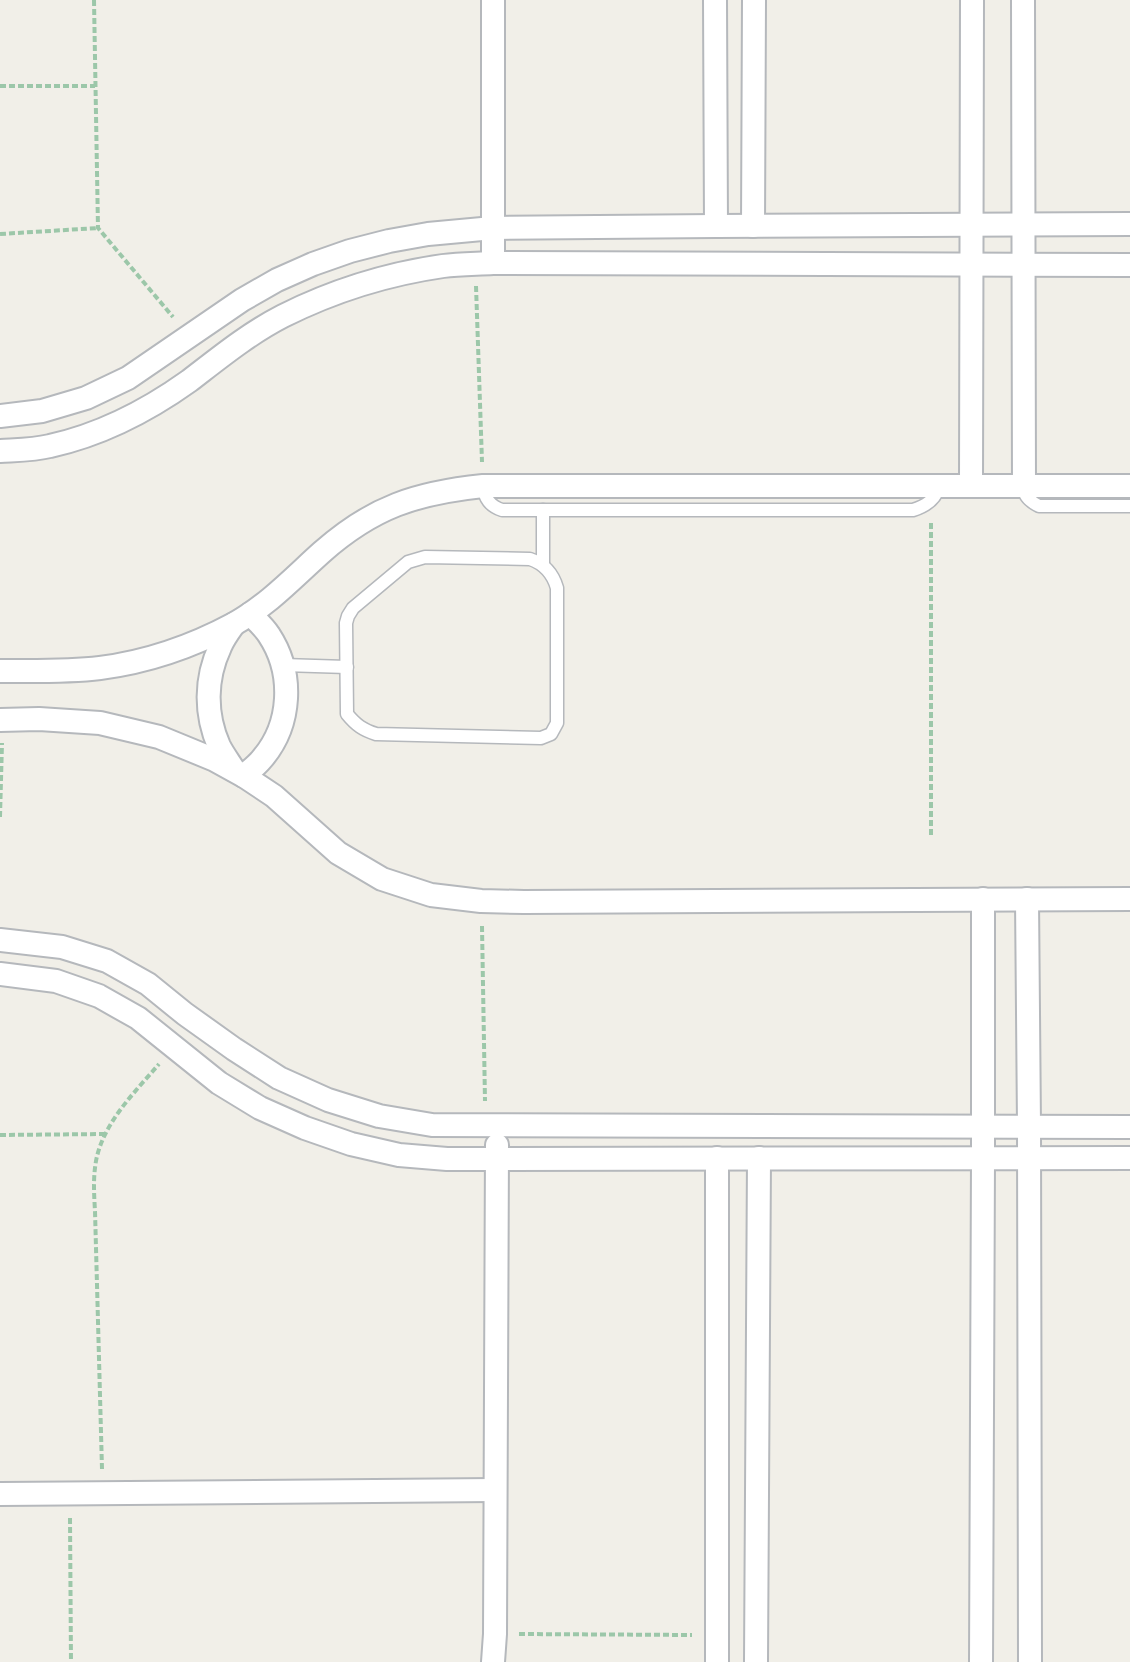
<svg xmlns="http://www.w3.org/2000/svg" width="1130" height="1662" font-family="'Roboto Condensed',sans-serif">
<rect width="100%" height="100%" fill="#f1efe8"/>
<g fill="none" stroke-linecap="round" stroke-linejoin="round">
<defs>
<g id="lane">
<path d="M483,486C485,499 490,506 502,510H913C926,506 935,500 939,487"/>
<path d="M1024,486C1023,496 1031,502 1039,506H1130"/>
<path d="M543,510V565"/>
<path d="M425,557L530,559C545,564 553,574 557,588V723L551,734L541,738L376,734C363,730 356,725 347,714L346,623L348,616L353,608L408,562Z"/>
<path d="M283,665L347,667"/>
</g>
<g id="street">
<path d="M715,0L716,226"/>
<path d="M1023,0L1024,486"/>
<path d="M753,226L754,0"/>
<path d="M493,263V0"/>
<path d="M0,416L42,411L86,398L128,378L242,300L277,280L313,264L350,251L389,241L428,234L493,228L716,226L1130,224"/>
<path d="M0,451C16,450 34,450 50,446C100,435 147,411 189,381C219,358 248,334 283,316C333,291 387,274 443,266C459,264 476,264 493,263L1130,265"/>
<path d="M971,486L972,0"/>
<path d="M0,671C33,671 67,672 100,668C147,662 193,646 234,624C268,605 294,577 322,552C373,507 416,493 483,486H1130"/>
<path d="M0,720L39,719L100,723L159,737L215,760L244,776L274,796L338,853L382,879L431,895L481,901L524,902L1130,899"/>
<path d="M234,770C229,762 223,754 219,746C205,714 205,679 220,647C223,639 229,631 234,624"/>
<path d="M244,776C249,771 256,766 261,760C292,725 294,673 269,635C264,627 256,620 250,614"/>
<path d="M1027,899L1029,1126L1030,1662"/>
<path d="M0,940L62,947L107,961L148,984L185,1014L234,1049L279,1078L328,1100L379,1116L432,1125L1130,1127"/>
<path d="M0,974L56,981L99,996L138,1018L219,1083L260,1108L305,1128L351,1144L399,1155L447,1159L1130,1158"/>
<path d="M717,1158V1662"/>
<path d="M0,1494L495,1490"/>
<path d="M493,1662L495,1634L497,1145"/>
<path d="M756,1662L759,1158"/>
<path d="M981,1662L983,1158V899"/>
</g>
</defs>
<use href="#lane" stroke="#b5b8bc" stroke-width="15"/>
<use href="#street" stroke="#b5b8bc" stroke-width="26"/>
<g stroke="#9cc7a9" stroke-width="4" stroke-dasharray="6 3" stroke-linecap="butt">
<path d="M94,0L98,228L173,317"/>
<path d="M0,86H95"/>
<path d="M0,234L98,228"/>
<path d="M476,286L482,462"/>
<path d="M931,523V838"/>
<path d="M0,817L2,743"/>
<path d="M482,926L485,1101"/>
<path d="M0,1135L106,1134"/>
<path d="M102,1469L95,1211C94,1194 93,1178 96,1161C103,1123 135,1092 159,1064"/>
<path d="M70,1518L71,1662"/>
<path d="M519,1634L692,1635"/>
</g>
<use href="#lane" stroke="#fff" stroke-width="12"/>
<use href="#street" stroke="#fff" stroke-width="22"/>
</g>
</svg>
